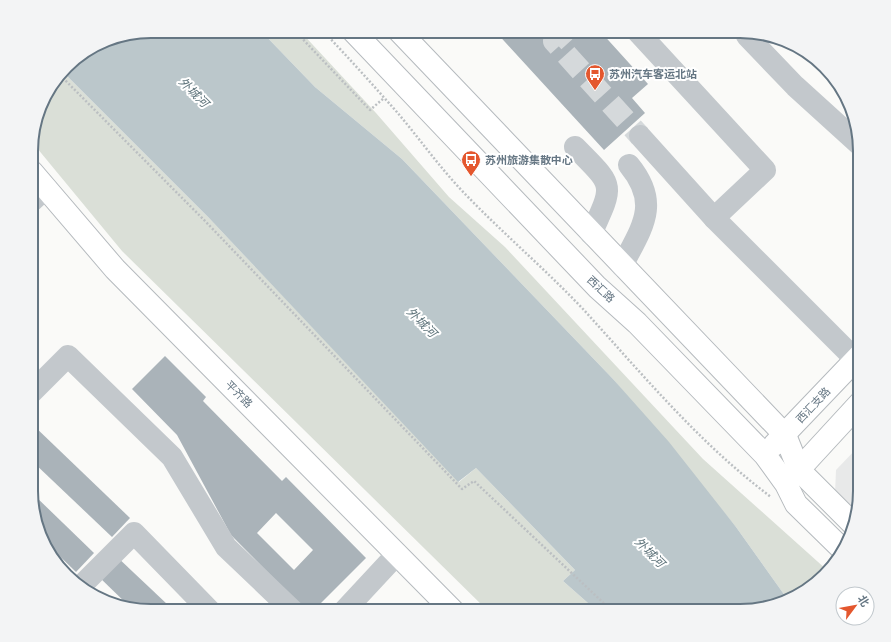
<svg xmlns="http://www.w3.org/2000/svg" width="891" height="642" font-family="Cabin,'Noto Sans SC',sans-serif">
<rect width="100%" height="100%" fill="#fafaf8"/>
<path fill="#e8e9e9" d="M860,445V498L856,514L835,494L836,470Z"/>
<g fill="#dadfd7">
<path d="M261,31H300L376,113L449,197L505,247L703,459L827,570L793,599L788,600L736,527L613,379L402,159L315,87Z"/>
<path d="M63,72L209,218L459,482L476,468L575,570L563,581L597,611H488L122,251L32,142V135L47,91Z"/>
</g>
<path fill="#bbc7cb" d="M151,31H261L315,87L402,159L613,379L669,442L736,527L788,600L740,611H597L563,581L575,570L476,468L458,482L209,218L63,72L72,61L112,37Z"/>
<g fill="#aab3b9" fill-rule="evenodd">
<path d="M495,31H600L648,84L632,98L645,113L604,150Z"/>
<path d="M165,356L206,397L203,401L282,481L286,477L366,558L313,611H306L231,535L177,435L132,389ZM276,513L313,550L294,570L257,533Z"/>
<path d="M32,424L130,518L112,537L32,461Z"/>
<path d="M32,493L94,553L76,572L44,541L32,506Z"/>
<path d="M115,555L168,605L174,611H144L132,609L96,574Z"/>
<path d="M88,584L104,599L103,600L83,589Z"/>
</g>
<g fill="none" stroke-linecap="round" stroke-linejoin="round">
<path stroke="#d5d9db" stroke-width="22" stroke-dasharray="22 11" stroke-linecap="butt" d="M565,31L554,41L640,136"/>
<defs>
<g id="major">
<path d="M353,31L597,287L637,323L765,455L786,484L796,504L843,550"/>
<path d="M399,31L785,435L799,470L854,525"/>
<path d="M32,172L115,269L453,611"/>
<path d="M774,445L860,355"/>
<path d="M791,478L860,403"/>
</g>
</defs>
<use href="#major" stroke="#b5babe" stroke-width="24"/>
<g stroke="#bbbfc2" stroke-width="2.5" stroke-dasharray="2 2" stroke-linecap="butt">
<path d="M295,31L370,110L384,98"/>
<path d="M323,31C348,57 372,84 396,111C420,139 442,171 469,198C506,236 546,270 583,309C643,375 700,444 771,497"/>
<path d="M440,31L445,37"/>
<path d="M60,75L206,222L462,489L474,481L612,611"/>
</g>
<g stroke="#c3c8cc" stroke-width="22">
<path d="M637,31L765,170L714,218"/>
<path d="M747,36L795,86L860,145"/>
<path d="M640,136L714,218L856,360"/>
<path d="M575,147C614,187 615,182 591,234"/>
<path d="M32,201L46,188"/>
<path d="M622,266C642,227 661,204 629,165"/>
<path d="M32,392L68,356L172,457L226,547L293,611"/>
<path d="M80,587L134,533L210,611"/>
<path d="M344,611L397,554"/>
</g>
<use href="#major" stroke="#fff" stroke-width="22"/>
</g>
<defs>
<symbol id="bus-pin" viewBox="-11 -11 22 30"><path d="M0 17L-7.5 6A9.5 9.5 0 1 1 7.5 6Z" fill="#e4572e" stroke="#fff"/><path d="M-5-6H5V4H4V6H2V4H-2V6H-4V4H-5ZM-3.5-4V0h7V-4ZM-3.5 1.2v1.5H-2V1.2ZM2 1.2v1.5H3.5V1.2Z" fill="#fff"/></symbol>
</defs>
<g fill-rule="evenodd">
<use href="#bus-pin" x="584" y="63" width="22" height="30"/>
<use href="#bus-pin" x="460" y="149" width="22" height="30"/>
</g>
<g text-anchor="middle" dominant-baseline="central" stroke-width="4" stroke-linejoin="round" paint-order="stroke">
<g font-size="11" font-weight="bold" fill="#657683" stroke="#fff" text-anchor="start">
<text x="609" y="74">苏州汽车客运北站</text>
<text x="485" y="160">苏州旅游集散中心</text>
</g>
<g font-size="11" fill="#657683" stroke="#fff">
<text transform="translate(601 289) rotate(43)">西汇路</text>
<text transform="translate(239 394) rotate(45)">平齐路</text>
<text transform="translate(813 405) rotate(-47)">西汇支路</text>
</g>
<g font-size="12" font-style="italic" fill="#60757c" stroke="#fff">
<text transform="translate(194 92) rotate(45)">外城河</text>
<text transform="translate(422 322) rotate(45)">外城河</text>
<text transform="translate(650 552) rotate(45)">外城河</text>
</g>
</g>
<path d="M0 0H891V642H0ZM151 38H740A113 113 0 0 1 853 151V491A113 113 0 0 1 740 604H151A113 113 0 0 1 38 491V151A113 113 0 0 1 151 38Z" fill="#f3f4f5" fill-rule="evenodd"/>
<path fill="none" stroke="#657683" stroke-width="2" d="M151 38H740A113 113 0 0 1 853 151V491A113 113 0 0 1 740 604H151A113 113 0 0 1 38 491V151A113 113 0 0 1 151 38Z"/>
<g transform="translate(855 606) rotate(58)"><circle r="19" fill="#ffffff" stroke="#c1c8cd"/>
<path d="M0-3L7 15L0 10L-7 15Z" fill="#e4572e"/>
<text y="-6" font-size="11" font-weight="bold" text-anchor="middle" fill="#657683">北</text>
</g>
</svg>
